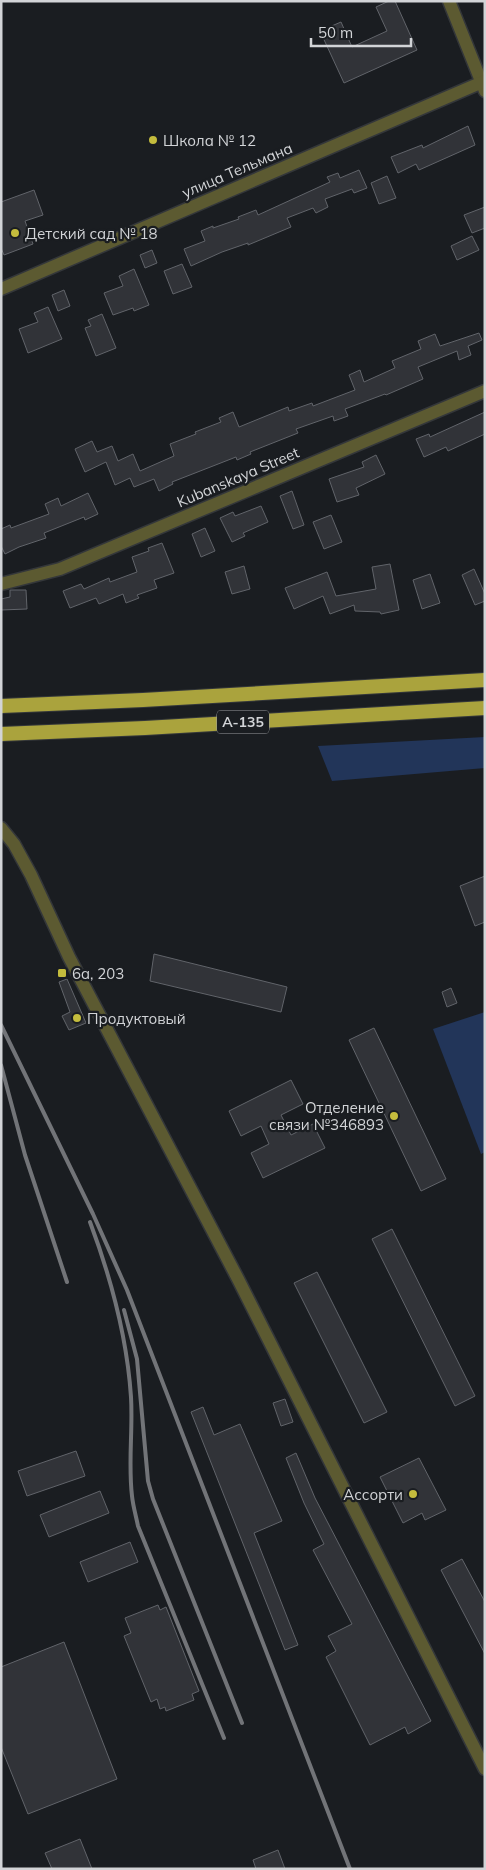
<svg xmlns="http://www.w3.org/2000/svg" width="486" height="1870" font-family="Mulish,sans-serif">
<rect width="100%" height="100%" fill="#1a1d21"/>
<g fill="#223559">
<path d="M485,737V768L332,781L318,746Z"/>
<path d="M485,1012V1152L481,1154L433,1029Z"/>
</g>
<g fill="#313338" stroke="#61646a">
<path d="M389,1H395L417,50L344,83L320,31L341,22L352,47L387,31L376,7Z"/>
<path d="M468,126L475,145L419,170L416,164L398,173L391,157L422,145L423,148Z"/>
<path d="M359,170L367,188L354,193L352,189L325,199L328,207L316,213L313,208L287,218L291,227L248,245V243L222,252L191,266L184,249L205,241L201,231L213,226V228L239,219L238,217L256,210L258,215L330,182L327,177L338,173L340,178Z"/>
<path d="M387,176L396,198L379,204L371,183Z"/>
<path d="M34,190L43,215L25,221L33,244L4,255L1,248V202Z"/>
<path d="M485,207V228L472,233L464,215Z"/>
<path d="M472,236L479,250L457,260L451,246Z"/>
<path d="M152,250L157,263L145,268L140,255Z"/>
<path d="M182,264L192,287L173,294L164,271Z"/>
<path d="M134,269L149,305L134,311L133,308L113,315L104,293L123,286L119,276Z"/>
<path d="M64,290L70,306L58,311L52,295Z"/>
<path d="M48,307L62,339L28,353L19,329L38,322L34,313Z"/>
<path d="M102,314L116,348L96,356L85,328L91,326L88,320Z"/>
<path d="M479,333L482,340L468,346L471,355L459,360L457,351L418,367L423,379L386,395L385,394L345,409L348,416L334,421L333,416L296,429L298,433L250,452L251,454L237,460L236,457L172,482L173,484L159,491L154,479L134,487L130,478L115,485L106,462L85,472L75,449L92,441L97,452L112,446L118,461L133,454L140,471L174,456L170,444L196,434L195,432L221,422L219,418L233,412L239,427L288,407L289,411L312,403L313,406L355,390L349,375L360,370L364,382L395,368L392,361L421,349L418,341L435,334L440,346Z"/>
<path d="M485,412V434L448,451L446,447L424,457L416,439L429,434L430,437Z"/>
<path d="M376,455L385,474L356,488L359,495L337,502L329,479L364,467L362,462Z"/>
<path d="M292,491L304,525L293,529L280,496Z"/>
<path d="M88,493L98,514L85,520L84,517L44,533L46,538L19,547L5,554L1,546V529L10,525L11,528L49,514L45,504L58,498L61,506Z"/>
<path d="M261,506L268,522L243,533L245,536L232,542L220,518L233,512L235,516Z"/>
<path d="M331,515L342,542L324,549L313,522Z"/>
<path d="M205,528L215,551L201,557L192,534Z"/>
<path d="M162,543L174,573L154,580L157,588L137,595L139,598L126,603L123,594L99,604L96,598L70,608L63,591L81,584L84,589L109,578L110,582L137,572L132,557L149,551L148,548Z"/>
<path d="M390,564L399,610L381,614L380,612L355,611L354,605L330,614L323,596L294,609L285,588L327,572L336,596L376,589L372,567Z"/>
<path d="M244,566L250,589L232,594L225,572Z"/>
<path d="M474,569L485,594V601L475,605L462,575Z"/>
<path d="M430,574L440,603L422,609L413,580Z"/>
<path d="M10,590H26L27,609L1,610V599L10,597Z"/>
<path d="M485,876V922L475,926L460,886Z"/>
<path d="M154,954L287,987L281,1012L150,981Z"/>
<path d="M67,979L86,1023L69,1030L62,1016L70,1012L59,982Z"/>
<path d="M451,988L457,1003L447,1007L442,992Z"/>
<path d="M374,1028L446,1179L421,1191L349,1040Z"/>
<path d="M291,1080L303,1104L281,1115L291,1135L313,1124L325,1148L263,1178L251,1153L269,1144L261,1126L241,1136L229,1111Z"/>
<path d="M392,1229L475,1396L455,1406L372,1239Z"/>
<path d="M317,1272L387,1412L364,1423L294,1283Z"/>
<path d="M285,1399L293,1422L281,1426L273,1403Z"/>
<path d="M203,1407L214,1435L240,1424L282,1521L254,1533L298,1645L285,1650L191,1412Z"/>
<path d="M76,1451L85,1476L27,1496L18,1471Z"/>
<path d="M296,1453L315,1498L431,1721L408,1734L405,1727L370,1745L326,1657L336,1651L328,1636L352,1624L313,1550L324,1544L304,1503L286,1458Z"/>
<path d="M419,1458L446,1510L425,1520L422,1513L403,1523L380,1477Z"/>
<path d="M100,1491L109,1513L49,1537L40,1515Z"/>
<path d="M130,1542L138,1562L88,1582L80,1562Z"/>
<path d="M462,1559L485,1602V1654L441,1570Z"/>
<path d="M158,1605L160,1610L166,1607L199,1691L192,1694L194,1700L166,1711L165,1707L160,1709L157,1699L151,1702L124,1636L131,1633L125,1618Z"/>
<path d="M64,1642L117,1779L28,1814L1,1747V1667Z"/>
<path d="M80,1839L92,1869H52L45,1853Z"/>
<path d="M278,1850L285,1869H256L253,1860Z"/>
</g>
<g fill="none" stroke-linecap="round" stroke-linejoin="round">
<defs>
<g id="minor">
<path d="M449,1L485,91"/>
<path d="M1,584L60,569L485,391"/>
<path d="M1,828L14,844L31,875L69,957L238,1279L485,1769"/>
</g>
<path id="tertiary" d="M1,289L485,81"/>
<g id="trunk">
<path d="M1,706L143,700L485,680"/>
<path d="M1,734L145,728L485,708"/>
</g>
</defs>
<use href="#minor" stroke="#34373a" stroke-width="15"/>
<use href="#tertiary" stroke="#34373a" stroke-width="15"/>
<use href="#trunk" stroke="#34373a" stroke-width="16"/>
<use href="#minor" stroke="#5c5a31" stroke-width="12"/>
<use href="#tertiary" stroke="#5c5a31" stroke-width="12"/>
<use href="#trunk" stroke="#aaa33d" stroke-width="14"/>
<g stroke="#727478" stroke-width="4">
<path d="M1,1025L93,1214L127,1290L350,1869"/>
<path d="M1,1065L25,1155L67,1282"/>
<path d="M90,1222C111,1278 127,1337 131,1397C133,1430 128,1463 132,1496C133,1506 136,1516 138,1526L224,1738"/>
<path d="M124,1310L137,1359L148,1481L153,1499L242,1723"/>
</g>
</g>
<g fill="#c4bc3d" stroke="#1a1d21" stroke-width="2">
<circle cx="153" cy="140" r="5"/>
<circle cx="15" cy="233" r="5"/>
<rect x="57" y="968" width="10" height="10" rx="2.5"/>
<circle cx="77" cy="1018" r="5"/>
<circle cx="394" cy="1116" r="5"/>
<circle cx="413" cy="1494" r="5"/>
</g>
<g text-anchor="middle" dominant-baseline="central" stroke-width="4.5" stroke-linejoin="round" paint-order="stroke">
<rect fill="#1a1d21" stroke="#9b9da0" stroke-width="1" x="217" y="710.5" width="52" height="23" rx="4"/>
<g font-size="14" font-weight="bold" fill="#d2d4d7">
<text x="243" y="722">А-135</text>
</g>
<g font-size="15" fill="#d2d4d7" stroke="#1a1d21" text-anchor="start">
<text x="163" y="140">Школа № 12</text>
<text x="25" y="233">Детский сад № 18</text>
<text x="72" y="973">6a, 203</text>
<text x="87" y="1018">Продуктовый</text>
<text x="384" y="1107" text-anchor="end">Отделение<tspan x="384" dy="17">связи №346893</tspan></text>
<text x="403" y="1494" text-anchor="end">Ассорти</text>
</g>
<g font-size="15" fill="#d2d4d7" stroke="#1a1d21">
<text transform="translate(237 170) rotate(-23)">улица Тельмана</text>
<text transform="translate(238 477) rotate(-23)">Kubanskaya Street</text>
</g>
</g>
<rect width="486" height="1870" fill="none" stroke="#d2d4d7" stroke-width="5"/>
<path d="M311 38v8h100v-8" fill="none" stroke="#d2d4d7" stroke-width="2.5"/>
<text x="318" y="38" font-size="15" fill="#d2d4d7" stroke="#1a1d21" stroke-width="4" paint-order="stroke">50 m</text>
</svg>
